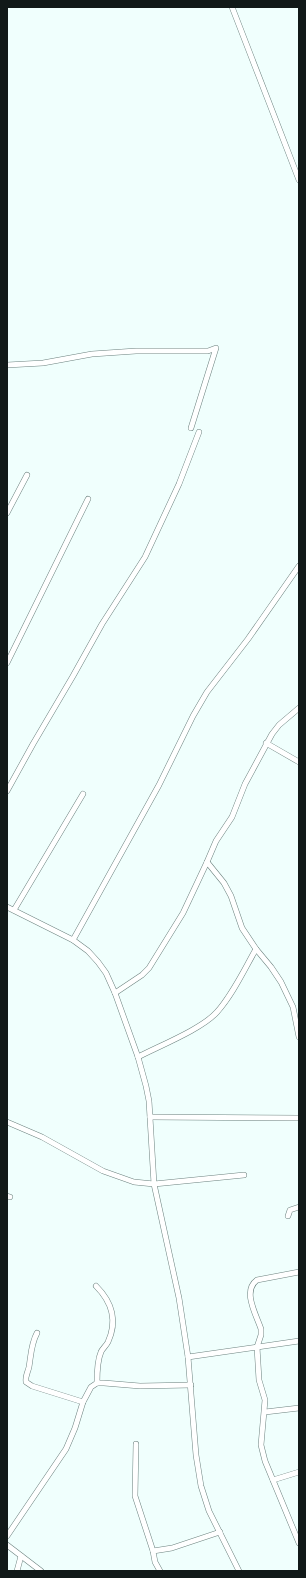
<svg xmlns="http://www.w3.org/2000/svg" width="306" height="1578" font-family="'Exo 2',sans-serif">
<rect width="100%" height="100%" fill="#f0fffd"/>
<g fill="none" stroke-linecap="round" stroke-linejoin="round">
<defs>
<g id="minor">
<path d="M232,7L299,180"/>
<path d="M7,365L43,363L92,354L136,351H208L216,348L191,428"/>
<path d="M7,513L27,475"/>
<path d="M7,663L88,499"/>
<path d="M266,743L299,762"/>
<path d="M7,791L33,744L73,676L102,624L145,557L179,484L199,432"/>
<path d="M207,862L216,841L232,817L245,784L272,734L279,725L299,708"/>
<path d="M7,907L73,940L88,951L98,962L106,973L115,993L138,1057L146,1086L149,1101L154,1184L179,1298L188,1357L196,1455L201,1486L209,1511L239,1571"/>
<path d="M14,910L83,794"/>
<path d="M73,940L159,785L193,716L207,692L248,639L299,566"/>
<path d="M115,993L142,975L149,968L183,913L207,862L224,883L231,896L242,928L256,949L271,967L281,982L293,1007L299,1037"/>
<path d="M138,1057C159,1046 202,1029 217,1012C233,994 244,970 256,949"/>
<path d="M150,1117L299,1118"/>
<path d="M7,1122L42,1137L103,1171L134,1182L154,1184L244,1175"/>
<path d="M7,1196L10,1197"/>
<path d="M288,1216L290,1210L299,1207"/>
<path d="M299,1272L257,1280C242,1291 256,1314 261,1329V1335L257,1347L259,1380L265,1400L261,1445L265,1461L299,1543"/>
<path d="M96,1286C112,1302 118,1320 108,1342C106,1346 102,1349 101,1352C97,1361 97,1374 97,1383"/>
<path d="M37,1333C31,1344 31,1355 29,1367C28,1372 25,1376 26,1382L32,1386L83,1402"/>
<path d="M188,1357L299,1341"/>
<path d="M265,1412L299,1408"/>
<path d="M136,1444L135,1496L153,1551"/>
<path d="M273,1480L299,1472"/>
<path d="M7,1536L66,1449L75,1428L83,1402L91,1387L97,1383H104L140,1386L191,1385"/>
<path d="M7,1545L41,1571"/>
<path d="M17,1571L21,1556"/>
<path d="M160,1571L155,1562L153,1551L172,1548L220,1532"/>
</g>
</defs>
<use href="#minor" stroke="#6c827f" stroke-width="6"/>
<use href="#minor" stroke="#fff" stroke-width="5"/>
</g>
<rect width="306" height="1578" fill="none" stroke="#111918" stroke-width="16"/>
</svg>
